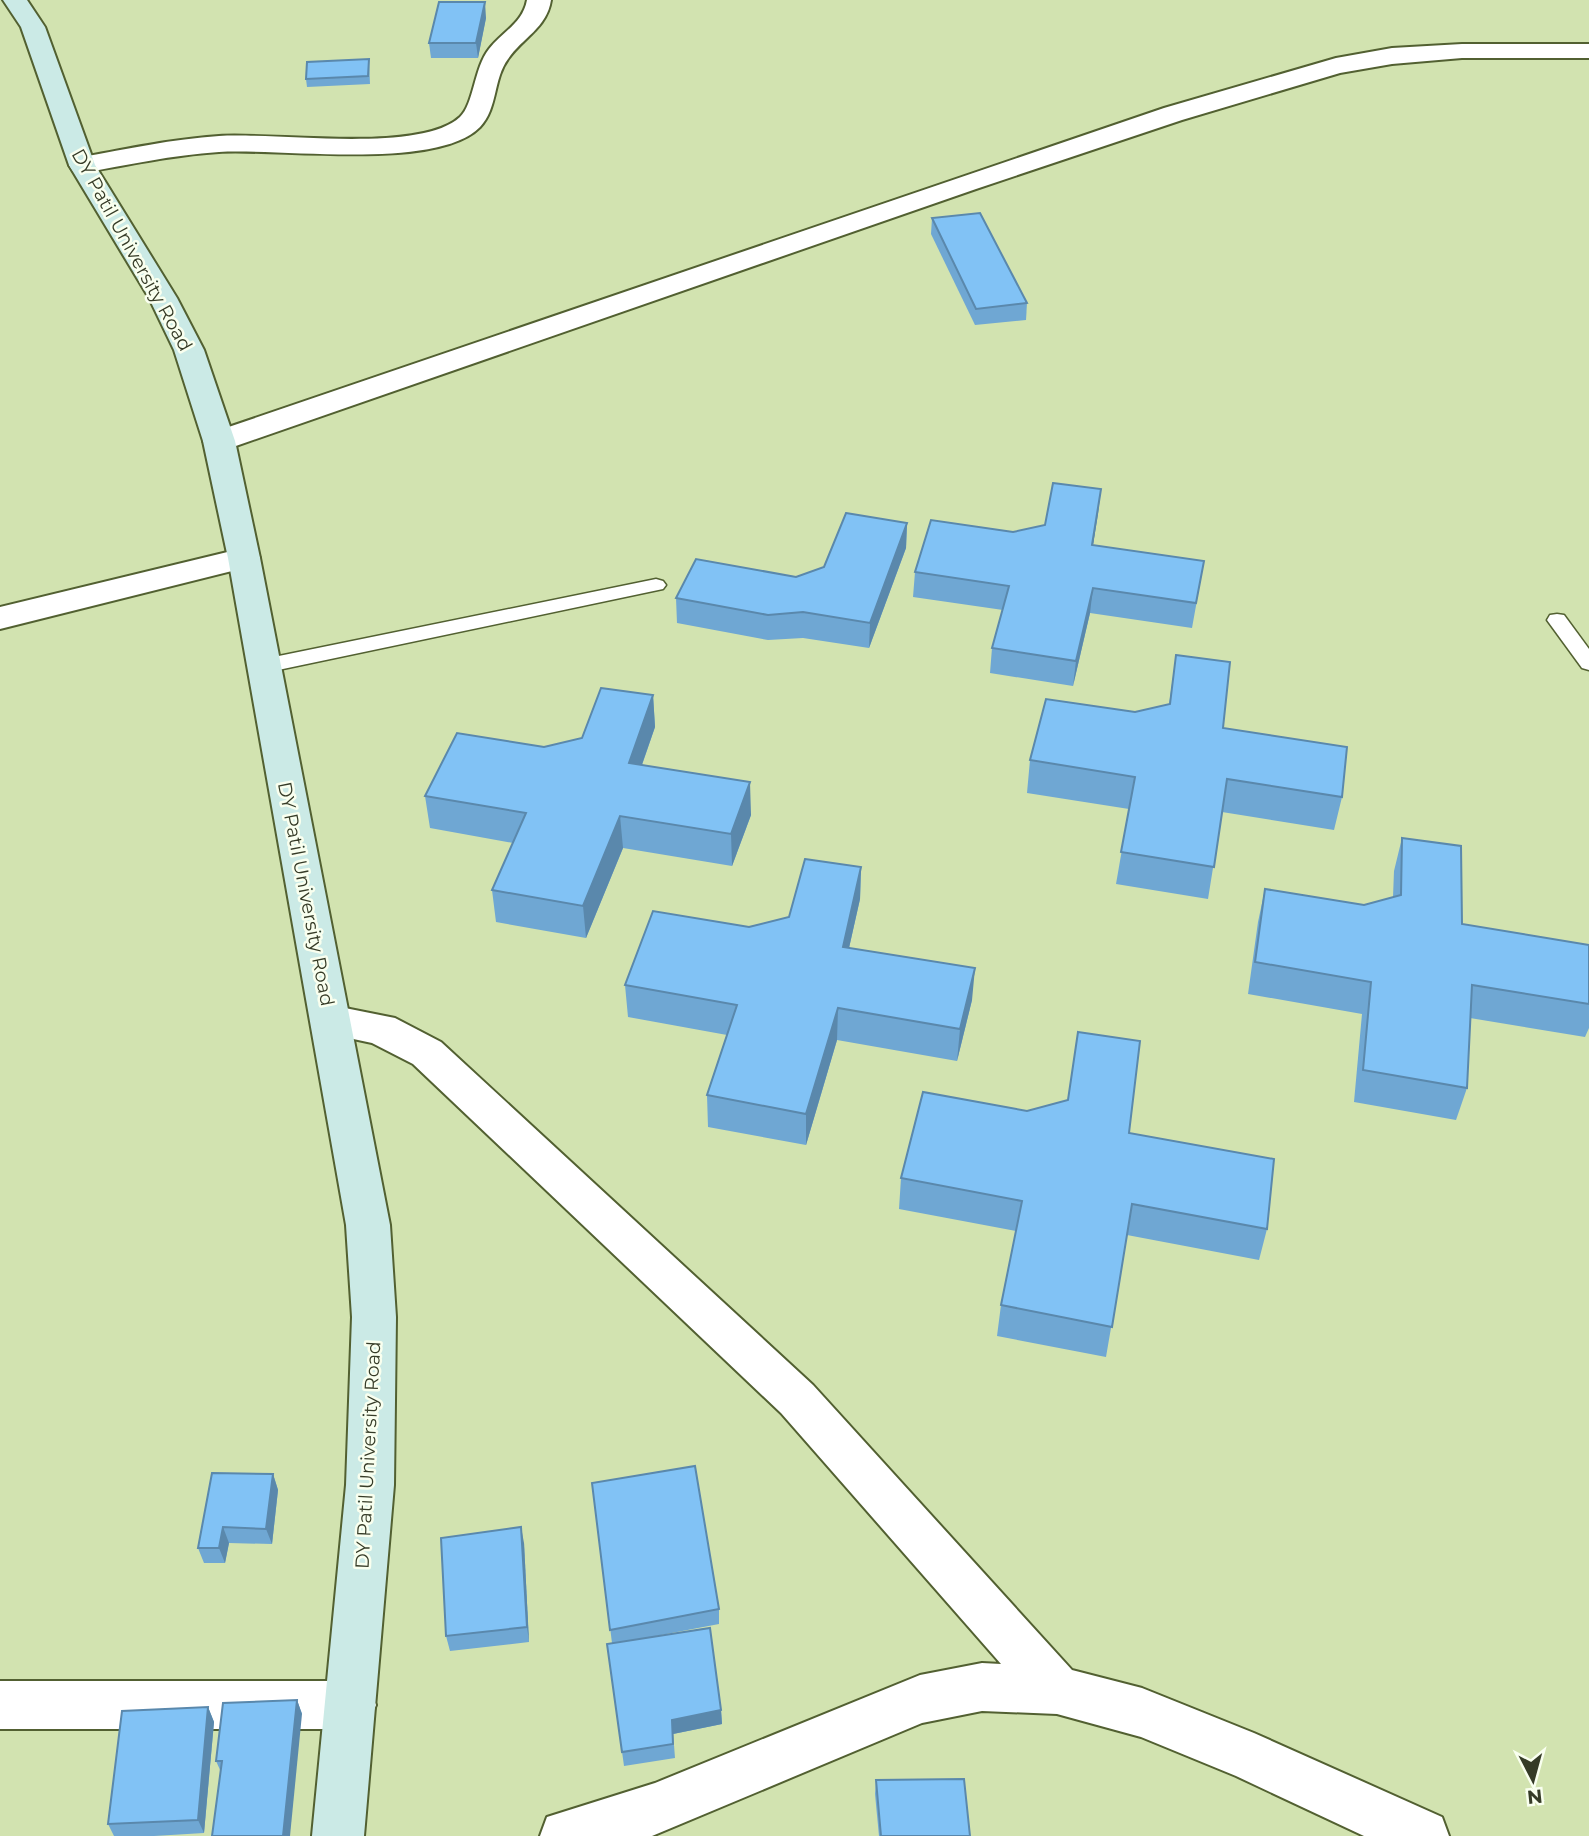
<svg xmlns="http://www.w3.org/2000/svg" width="1589" height="1836" font-family="Montserrat,sans-serif">
<rect width="100%" height="100%" fill="#d2e3b0"/>
<g fill="none" stroke-linecap="round" stroke-linejoin="round">
<defs>
<g id="lane">
<path d="M656,579L663,581L666,585L663,589L264,673L257,671L254,666L257,661L264,659Z"/>
<path d="M1557,614L1564,615L1589,649V670L1582,668L1547,620L1550,615Z"/>
</g>
<g id="street">
<path d="M527,0H551C547,28 522,38 508,59C493,79 498,108 480,127C437,171 280,148 219,152C173,155 127,165 82,173L73,171L69,165L73,159L82,157C127,149 173,139 219,136C275,132 420,154 460,117C474,104 474,68 489,49C502,32 523,23 527,0Z"/>
<path d="M1462,44H1589V58H1462L1392,64L1340,73L1182,120L976,189L230,448L219,450L208,448L203,441L208,434L1164,108L1336,58L1392,48Z"/>
<path d="M244,548L256,551L260,558L256,565L0,629V607Z"/>
<path d="M330,1005L395,1018L441,1042L813,1385L1072,1670L1142,1688L1254,1733L1442,1817L1449,1836H1364L1236,1776L1141,1737L1057,1714L982,1711L922,1723L652,1836H540L547,1817L655,1783L920,1675L982,1663L1001,1664L781,1413L413,1064L372,1043L316,1031L310,1020L316,1009Z"/>
<path d="M0,1681H351L369,1688L376,1705L369,1722L351,1729H0Z"/>
</g>
<path id="secondary" d="M3,0H27L45,27L95,165L177,298L204,350L235,441L260,558L390,1225L396,1317L394,1485L364,1836H312L346,1485L352,1317L346,1225L228,558L203,441L174,350L149,298L69,165L21,27Z"/>
</defs>
<use href="#lane" stroke="#526031" stroke-width="3"/>
<use href="#street" stroke="#526031" stroke-width="4"/>
<use href="#secondary" stroke="#526031" stroke-width="4"/>
<use href="#lane" fill="#fff" fill-rule="evenodd"/>
<use href="#street" fill="#fff" fill-rule="evenodd"/>
<use href="#secondary" fill="#cbeae6" fill-rule="evenodd"/>
</g>
<g fill="#6fa7d3">
<path d="M486,18L478,58H431L429,43Z"/>
<path d="M369,59L370,84L307,87L306,79Z"/>
<path d="M932,218L1027,303L1026,320L975,325L931,234Z"/>
<path d="M1101,489L1093,545L1204,561L1192,628L1090,613L1073,686L990,673L992,648L1003,610L913,597L915,572L1013,532L1045,525Z"/>
<path d="M907,523L906,548L869,648L803,638L768,640L677,623L676,598L796,577L824,567Z"/>
<path d="M1176,655L1223,728L1342,797L1334,830L1222,812L1208,899L1116,884L1129,809L1027,793L1030,760L1135,712L1169,705Z"/>
<path d="M653,695L655,727L642,765L751,815L732,866L623,848L586,938L496,922L492,890L513,843L430,828L425,796L544,747L582,738Z"/>
<path d="M1402,838L1462,924L1589,945V1028L1585,1037L1470,1018L1467,1088L1456,1120L1354,1102L1362,1014L1248,994L1258,922L1265,889L1364,905L1393,897L1394,871Z"/>
<path d="M861,867L860,899L849,948L972,1000L957,1061L837,1040L806,1145L708,1127L707,1095L727,1035L628,1017L625,985L749,927L789,917Z"/>
<path d="M1129,1133L1267,1229L1259,1260L1127,1235L1106,1357L997,1336L1001,1305L1016,1231L899,1209L901,1178Z"/>
<path d="M273,1474L278,1490L272,1544L229,1543L225,1563H204L198,1548Z"/>
<path d="M592,1483L719,1609V1624L656,1636L721,1710L722,1724L673,1734L675,1758L624,1766L607,1644L612,1643Z"/>
<path d="M524,1543L529,1642L450,1651L446,1636Z"/>
<path d="M297,1700L302,1714L221,1772L216,1761Z"/>
<path d="M208,1707L214,1722L204,1833L154,1836H114L108,1824Z"/>
<path d="M876,1780L970,1836H879L875,1794Z"/>
</g>
<g fill="#5a88ac">
<path d="M485,2L486,18L478,58L476,43Z"/>
<path d="M1101,489L1098,514L1089,570L1092,545Z"/>
<path d="M907,523L906,548L869,648L870,623Z"/>
<path d="M1093,588L1090,613L1073,686L1076,661Z"/>
<path d="M653,695L655,727L631,796L629,763Z"/>
<path d="M750,782L751,815L732,866L731,834Z"/>
<path d="M620,816L623,848L586,938L583,906Z"/>
<path d="M861,867L860,899L842,979L843,947Z"/>
<path d="M975,968L972,1000L957,1061L960,1029Z"/>
<path d="M838,1008L837,1040L806,1145V1114Z"/>
<path d="M273,1474L278,1490L272,1544L266,1529Z"/>
<path d="M223,1527L229,1543L225,1563L219,1548Z"/>
<path d="M521,1527L524,1543L529,1642L527,1627Z"/>
<path d="M297,1700L302,1714L290,1836H283Z"/>
<path d="M208,1707L214,1722L204,1833L198,1820Z"/>
<path d="M721,1710L722,1724L673,1734L675,1758L672,1720Z"/>
</g>
<g fill="#81c2f5" stroke="#5a88ac" stroke-width="2">
<path d="M439,2H485L476,43H429Z"/>
<path d="M369,59L368,76L306,79L307,62Z"/>
<path d="M980,213L1027,303L976,309L932,218Z"/>
<path d="M1053,483L1101,489L1092,545L1204,561L1196,603L1093,588L1076,661L992,648L1009,586L915,572L931,520L1013,532L1045,525Z"/>
<path d="M846,513L907,523L870,623L803,612L768,615L676,598L696,559L796,577L824,567Z"/>
<path d="M1176,655L1230,662L1223,728L1347,747L1342,797L1227,779L1214,867L1121,852L1135,777L1030,760L1046,699L1135,712L1170,704Z"/>
<path d="M601,688L653,695L629,763L750,782L731,834L620,816L583,906L492,890L526,813L425,796L457,733L544,747L582,738Z"/>
<path d="M1402,838L1461,846L1462,924L1589,945V1004L1472,985L1467,1088L1363,1070L1371,982L1255,962L1265,889L1364,905L1401,895Z"/>
<path d="M805,859L861,867L843,947L975,968L960,1029L838,1008L806,1114L707,1095L737,1005L625,985L653,911L749,927L789,917Z"/>
<path d="M1078,1032L1140,1041L1129,1133L1274,1159L1267,1229L1132,1204L1112,1327L1001,1305L1022,1201L901,1178L923,1092L1027,1111L1068,1100Z"/>
<path d="M695,1466L719,1609L610,1630L592,1483Z"/>
<path d="M212,1473L273,1474L266,1529L223,1527L219,1548H198Z"/>
<path d="M521,1527L527,1627L446,1636L441,1538Z"/>
<path d="M710,1628L721,1710L672,1720L673,1744L622,1752L607,1644Z"/>
<path d="M297,1700L283,1836H212L222,1761H216L223,1703Z"/>
<path d="M208,1707L198,1820L108,1824L122,1711Z"/>
<path d="M964,1779L970,1836H881L876,1780Z"/>
</g>
<g text-anchor="middle" dominant-baseline="central" stroke-width="5" stroke-linejoin="round" paint-order="stroke">
<g font-size="19" fill="#353b27" stroke="#f9ffef">
<text transform="translate(132 250) rotate(61)">DY Patil University Road</text>
<text transform="translate(306 894) rotate(79)">DY Patil University Road</text>
<text transform="translate(368 1455) rotate(-87)">DY Patil University Road</text>
</g>
</g>
<g transform="translate(1533 1780) rotate(174)" stroke="#f9ffef" stroke-width="5" paint-order="stroke">
<path d="M0-5L12 26L0 18L-12 26Z" fill="#353b27"/>
<text y="-10" font-size="19" font-weight="bold" text-anchor="middle" fill="#353b27">N</text>
</g>
</svg>
